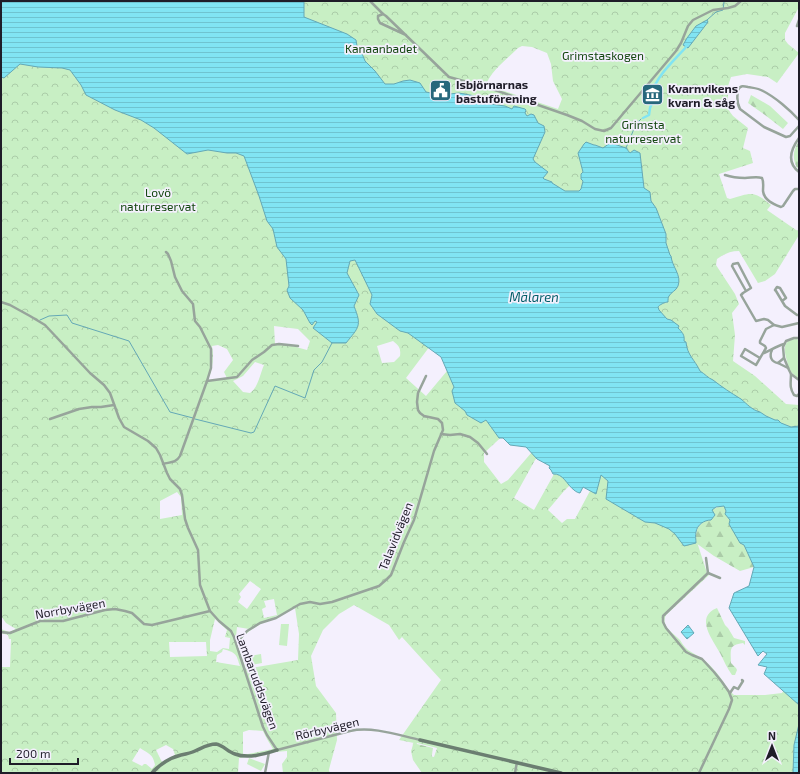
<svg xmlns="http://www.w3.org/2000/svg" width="800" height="774" font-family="'Exo 2',sans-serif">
<defs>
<pattern id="forest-firs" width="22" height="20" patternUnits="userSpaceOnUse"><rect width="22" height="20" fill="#c8efc4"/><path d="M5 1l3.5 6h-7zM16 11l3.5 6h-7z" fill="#abcca8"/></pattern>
<pattern id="park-crowns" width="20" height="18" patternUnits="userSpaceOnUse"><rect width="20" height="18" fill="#c8efc4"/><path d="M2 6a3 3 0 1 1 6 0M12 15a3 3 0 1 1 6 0" fill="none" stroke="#abcca8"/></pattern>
<pattern id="water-rules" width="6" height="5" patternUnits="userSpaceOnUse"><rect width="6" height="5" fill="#81e4f3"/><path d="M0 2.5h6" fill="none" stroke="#6fc3d0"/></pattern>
</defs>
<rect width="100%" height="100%" fill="#f4f0fd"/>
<g fill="#c8efc4">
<path d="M796,339L799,340V379C796,376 792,374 790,370C788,367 788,364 787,361C784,350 782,340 796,339Z"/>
<path d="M281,624H289L287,646L279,645Z"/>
<path d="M261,654L262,663L246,666L244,657Z"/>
<path d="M249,758L265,764L261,771L247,764Z"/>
</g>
<g fill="url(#forest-firs)">
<path d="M751,95L770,106L788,123L783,129L765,115L748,103Z"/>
<path d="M799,141V167L797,168C792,158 793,150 799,141Z"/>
<path d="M724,506L726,511L725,514C738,529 746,549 754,567L740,571L714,556L696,543C696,536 695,530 700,525C702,523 704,522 705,520C713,511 709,508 724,506Z"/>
<path d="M717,608L725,625L728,628L734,638L745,641V645L743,643C728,645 731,650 731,663L736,668L737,670L735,675H732C727,668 724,661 720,653C713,640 694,617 717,608Z"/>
<path d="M413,743L433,748L429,773L412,752Z"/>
<path d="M287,757L289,762L328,768L330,773H283L282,764Z"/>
</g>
<g fill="url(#park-crowns)" fill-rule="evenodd">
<path d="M1,1H161L799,522V773H422L413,760L411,751L414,743L399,740L441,680L402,637L399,640L389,625L354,605L339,614L323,630L311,656L316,686L336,713L337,740L328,773H287V751L275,752L239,758L238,773H1V667H10L11,639H9L8,635L1,633V629L9,632L16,629L6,623L1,616ZM274,326L298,329L310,341L307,350L285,344H275ZM393,341C399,346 401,348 400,356L394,362L382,363L377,346ZM433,342L452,365L426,396L406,378ZM218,345L227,349L233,360L224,372L227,378L209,380L208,379C213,369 214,356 212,346ZM255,362L264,365C260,374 258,388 250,393L243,392L233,381L243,376ZM508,431L532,452L508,480L501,484L484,462V453ZM541,454L559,465L534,510L514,498L535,460ZM576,479L591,489L575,519H567L562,523L548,510L564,491ZM177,492L181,497L182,515L160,519V501ZM718,498L741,531L758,570L788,684L782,693L765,695H734C726,688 722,678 715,671C711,666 706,661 701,658C697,655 692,653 688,650C684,647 682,643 680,640C673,633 660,626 666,615L709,575L707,573L697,542L689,535ZM250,581L261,589L247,609L238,602L241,597L239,594ZM274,599L277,615L264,618L262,609L266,607L264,601ZM295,608L299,634L298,660L246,669C244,663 239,651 239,645C241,629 282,614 295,608ZM215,619L227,630L225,637L230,638L229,649L223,648L217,652L210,651V640ZM237,627L249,629L239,639L236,637ZM169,642H206L207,656L170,657ZM223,649C236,653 236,653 240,666L216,662L217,655L222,652ZM249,730L263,731L267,739L273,749L248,754H243V732ZM417,743L437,748L434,757L414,752ZM166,745L173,749L175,755L162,762L156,750ZM140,748C149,754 153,754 155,765L152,769L146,764H144L142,766L132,761Z"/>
<path d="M255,1H799V7L785,33V40L788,44L799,53L777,83L768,77L747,74L731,77L728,86V108L730,112L733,116L748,128L743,148L750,151L753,163L719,174L727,198L730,199C751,193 753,190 771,205L767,210L796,230L799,231V235L775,274L765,281L758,283L739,251C730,251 724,254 717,259L716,265L735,294L739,304L732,313L735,335L733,361L755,376L786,404L799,405V461L422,128ZM522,46L532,47L547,53L551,64L553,81L562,99L558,109L486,85C490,72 508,58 518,48Z"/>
</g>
<g fill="url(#water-rules)" stroke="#64a8b6">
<path d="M1,1H304V17L347,34L356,40L357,46L361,51L365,61L375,71L385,84H394L403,81L410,80L420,83L426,92L440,95L459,93L475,96L490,104L505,106L512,109L514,106L525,109L526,110L525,113L527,116L531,114L534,115L538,123L544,126L545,132L533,159L535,162L548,172L543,178L544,179L552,182V183L565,191H579L581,189L583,181L581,179V174L583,172L578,153L584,144L586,142L594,145H595L603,148L610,143H611L626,148L630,153L634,150L640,153L644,188L650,192L651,201L656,208L666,234V243L670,255L671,256C672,267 682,275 678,286C676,291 671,292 669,296C668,297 668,300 668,302C665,302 659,305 658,307L659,310L667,319L671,320L679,326L678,328C682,332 685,335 684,341L686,342C687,355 695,360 700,371C705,374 708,378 713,380C722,387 731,393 741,399C747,404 752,410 760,412L766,416L775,420H778L781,423L791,427L799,426V705L764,674L767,667L758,665L767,654L763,651L758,656L729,608L734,593L749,586L754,567L744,545L740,543L729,524L730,520L725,514L726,511L724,506L716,507L712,510L715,515L711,520C704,520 697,525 696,532C695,535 696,540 696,543L684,546L675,534L669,529L655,523L645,522L606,499L608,481L601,475L596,494L583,487L580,493C579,493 576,492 574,490C567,485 563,473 553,474L551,470L549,468L550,466L537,459L526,447L510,445L503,438H499L486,420L481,423L467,415L465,411L455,403L452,391L454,387L441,357L408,333L400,331L377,314L370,304L372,295L355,260L350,261L347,273L359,295L354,306C362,326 359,327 346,343H332L313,328L317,322L315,321L312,325L310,323L303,310L290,298L287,290L289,286L286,259L277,247L273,229L267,221L259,196L244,156L236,153H227L208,150L187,154L154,128L141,120L115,110L86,95L81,85L70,70L62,68L38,67L20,64L4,78L1,77Z"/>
<path d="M707,20L708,22L688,48L683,45L687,38L696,26Z"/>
<path d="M688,625L694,633L687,639L681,632Z"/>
<path d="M799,724V773H793L794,745Z"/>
</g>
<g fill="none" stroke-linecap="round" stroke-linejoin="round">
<g stroke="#64a8b6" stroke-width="1">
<path d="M707,20L716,12L723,10L724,2"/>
<path d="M638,122L641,119"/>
<path d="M626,148L636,124"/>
<path d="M40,320L49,316L67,315L72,323L129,341L170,412L193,418"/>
<path d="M195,419L251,433L254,432L275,386L305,398L314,370L322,362L332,343"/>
</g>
<g stroke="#81e4f3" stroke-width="2.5">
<path d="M652,93C657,75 674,61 686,47"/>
<path d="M643,118L649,115L650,108L654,98"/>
</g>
<g stroke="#97a49b" stroke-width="2.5">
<path d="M370,1L383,14"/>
<path d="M797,26L799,20"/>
<path d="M406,35L380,23L378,19V16L383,14L386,16L449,77L486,87L567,115L582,121L595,129L604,131L611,128L676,51L681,43L688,26L693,20L713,10L728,8L735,6L741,1"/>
<path d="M799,120C790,110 775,97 763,91C758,88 753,88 748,87C744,86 740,85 738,90C737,96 737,104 740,109L764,127L786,137L790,136L799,126"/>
<path d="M799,138C791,149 786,162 799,172"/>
<path d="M725,175C731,177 738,178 745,178C751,178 756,176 762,178C764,182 763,186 763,191C764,200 773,204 781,207L783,206L793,191L795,189H799"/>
<path d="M166,252L168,254L171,261L175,277L182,291L193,304L195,321L200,327L211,349V368L207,381"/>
<path d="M746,291L732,266L733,264L738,263L751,288L743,293L741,295L756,321L764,319L768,320L774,325L782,327L799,323"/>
<path d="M782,301L786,298L780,288L777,287L775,290L776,291L785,306L797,315H799"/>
<path d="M1,302L10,305L30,316L45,325L90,373L104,385L110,393L119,418L124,427L148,441L156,448L160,455L167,473L170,479L180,489L182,495L185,519L188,528L198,550L200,585L210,611L219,621L231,631L234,637L263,727L267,735L277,750L350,731C372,726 398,735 420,740"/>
<path d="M799,338H794L786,341L783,347L784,358L789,370L791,374L799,380"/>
<path d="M772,350C769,356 771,362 778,363L784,358"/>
<path d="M764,353C771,350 777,346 784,344"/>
<path d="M760,358L745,349L741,356L756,365L766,348L765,346L760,343V341L766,329L774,325"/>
<path d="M778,363L788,368"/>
<path d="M791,374C791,383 789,387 794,395L797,396L799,394"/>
<path d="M50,419L79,409L92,407H101L114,405"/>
<path d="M441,434L450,435L460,434L470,437L478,443L487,454"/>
<path d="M163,464C170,462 176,463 180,456L207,381L237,377L252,360L264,352L272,345L279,344L298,346"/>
<path d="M706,558L708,573"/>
<path d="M1,632L10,633L40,621H63L105,610L115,609L125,611L132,613L144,624L152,625L210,611"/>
<path d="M236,641L239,640L247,631L252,628L260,623L276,618L300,604L310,602L320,604L332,602L379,586L387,579L391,575L404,542L414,520L434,451L443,430L442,423L438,419L424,416L420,413L418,410L417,402L418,393L426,376"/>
<path d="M730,693L734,687L738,689L743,681L742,680"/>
<path d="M265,773L269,752"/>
<path d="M515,773L517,762"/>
<path d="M699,773L729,709L732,700L729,692L722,682L714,672L702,659L692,655L686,652L666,628L663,622V616L708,573L720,578"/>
</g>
<g stroke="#6b7e71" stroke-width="3.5">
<path d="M420,740L561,773"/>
<path d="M152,773C160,764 169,758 181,755C186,754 191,753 195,751C202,748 208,744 216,744C223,745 228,752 235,754C248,759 264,754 277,750"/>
</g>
</g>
<defs>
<symbol id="civic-square" viewBox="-11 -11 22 22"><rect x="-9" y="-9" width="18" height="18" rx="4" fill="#27677c" stroke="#f4f0fd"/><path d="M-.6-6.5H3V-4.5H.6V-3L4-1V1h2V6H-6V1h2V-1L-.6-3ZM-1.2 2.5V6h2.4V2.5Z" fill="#fff"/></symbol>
<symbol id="museum-square" viewBox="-11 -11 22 22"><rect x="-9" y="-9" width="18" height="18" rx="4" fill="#27677c" stroke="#f4f0fd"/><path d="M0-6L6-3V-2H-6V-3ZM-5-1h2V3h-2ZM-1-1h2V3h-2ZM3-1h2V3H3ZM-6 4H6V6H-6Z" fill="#fff"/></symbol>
</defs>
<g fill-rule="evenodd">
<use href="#civic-square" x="428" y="78" width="25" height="25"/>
<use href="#museum-square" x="640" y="82" width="25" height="25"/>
</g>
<g text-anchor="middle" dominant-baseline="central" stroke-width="3.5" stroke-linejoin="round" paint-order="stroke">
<g font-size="12" fill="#144710" stroke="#f4f0fd">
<text x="381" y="48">Kanaanbadet</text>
<text x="603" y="55">Grimstaskogen</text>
<text x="643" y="124">Grimsta<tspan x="643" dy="14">naturreservat</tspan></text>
<text x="158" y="192">Lovö<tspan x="158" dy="14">naturreservat</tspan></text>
</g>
<g font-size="12" font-weight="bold" fill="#1f1c28" stroke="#f4f0fd" text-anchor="start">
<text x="456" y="84">Isbjörnarnas<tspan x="456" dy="14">bastuförening</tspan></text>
<text x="668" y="88">Kvarnvikens<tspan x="668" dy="14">kvarn &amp; såg</tspan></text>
</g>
<g font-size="12" fill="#1f1c28" stroke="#f4f0fd">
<text transform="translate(395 536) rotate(-68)">Talavidvägen</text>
<text transform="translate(70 608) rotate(-10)">Norrbyvägen</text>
<text transform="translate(258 681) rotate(70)">Lambaruddsvägen</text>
<text transform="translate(327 728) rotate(-13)">Rörbyvägen</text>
</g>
<g font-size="13" font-style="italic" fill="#025d68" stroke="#f4f0fd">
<text x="534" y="297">Mälaren</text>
</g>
</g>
<rect width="800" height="774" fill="none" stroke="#1f1c28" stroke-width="4"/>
<g transform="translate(772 746)" stroke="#f4f0fd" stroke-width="3" paint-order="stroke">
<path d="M0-3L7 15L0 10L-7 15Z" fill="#1f1c28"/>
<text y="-6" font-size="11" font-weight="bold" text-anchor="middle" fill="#1f1c28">N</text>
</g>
<path d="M10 758v6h68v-6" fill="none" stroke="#1f1c28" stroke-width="2"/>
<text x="16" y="758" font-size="12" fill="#1f1c28" stroke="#f4f0fd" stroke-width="3" paint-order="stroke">200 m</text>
</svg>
